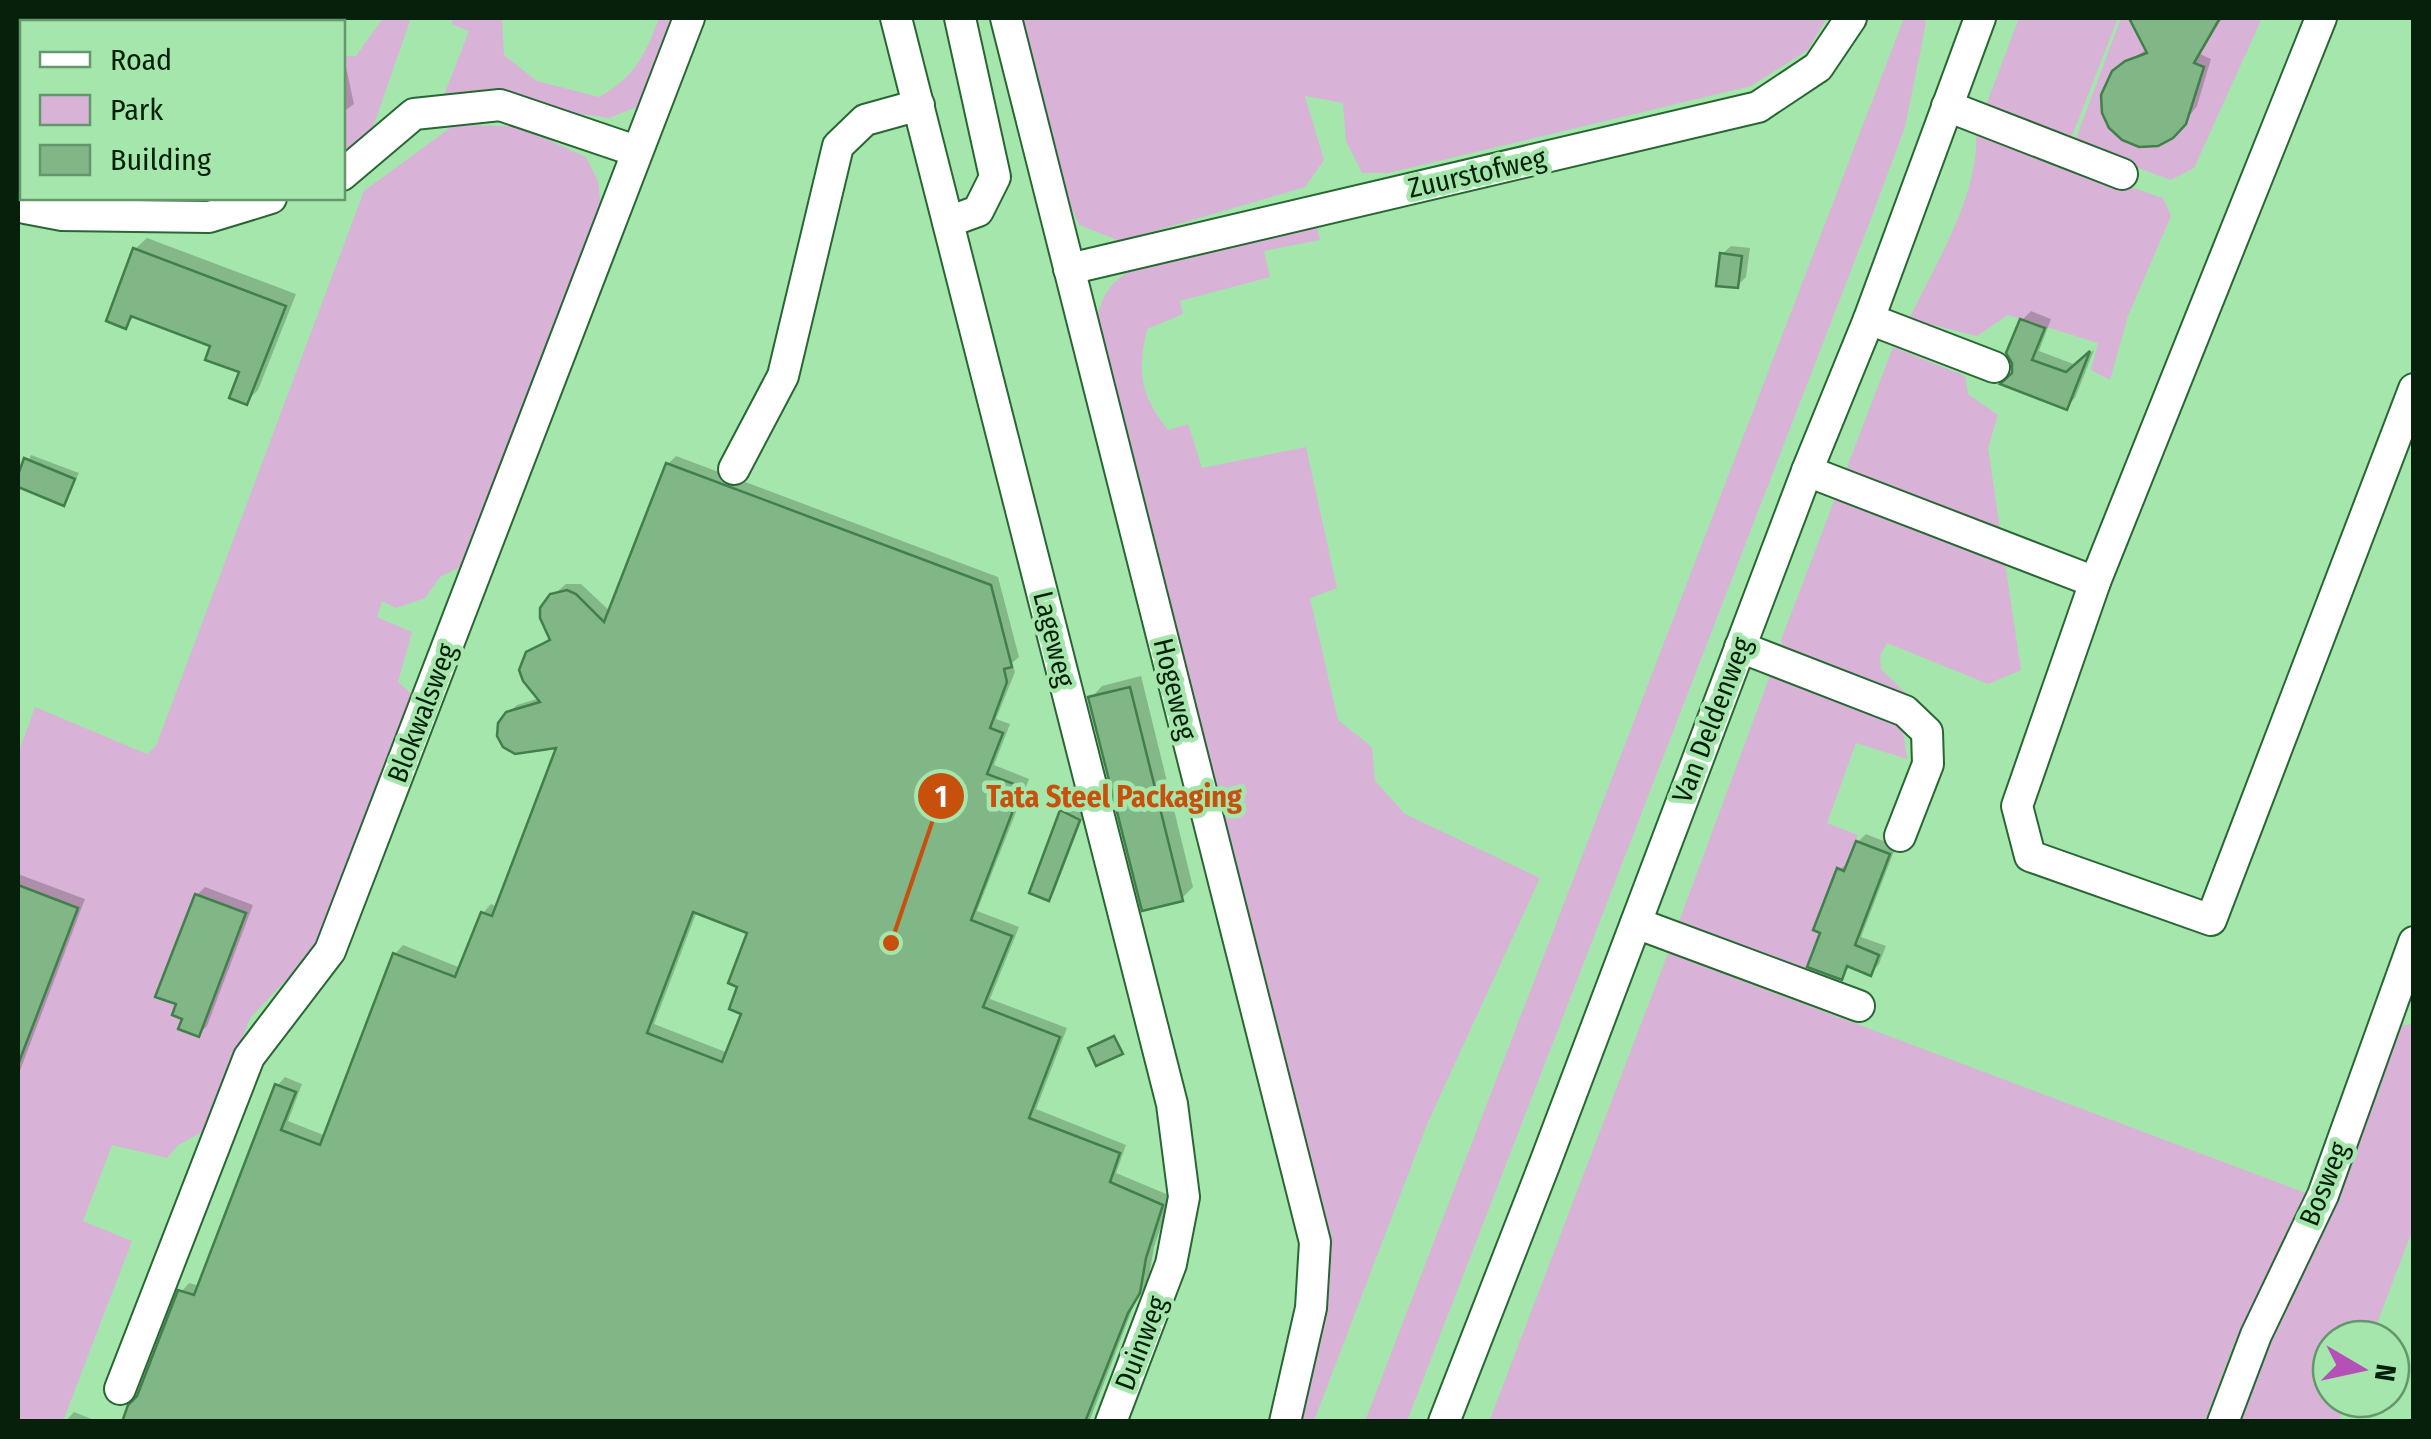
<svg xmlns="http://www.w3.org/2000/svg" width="2431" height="1439" font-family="'Fira Sans Condensed',sans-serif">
<rect width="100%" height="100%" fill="#a5e6ac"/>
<g fill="#d9b3d7">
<path d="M383,18H411L372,130L343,159L342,116L346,114L343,94V56H356Z"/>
<path d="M453,18H502L504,55L537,81L599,97C635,77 645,55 659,18H678L639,106L609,118L574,113L496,92L444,95L469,31L451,24Z"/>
<path d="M1018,18H1827L1808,50L1751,86L1388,173H1362L1346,141L1343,103L1305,96L1324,160L1305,187L1120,241L1079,225L1059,178Z"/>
<path d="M1904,18H1924L1926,23L1905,127L1872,216L1407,1421H1365Z"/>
<path d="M2019,18H2118L2072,136L1985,108Z"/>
<path d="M2121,18H2262L2194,168L2171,180L2074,144Z"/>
<path d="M454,125L517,126L586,157L598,181L601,208L466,564L440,577L425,598L396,608L382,601L377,617L412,632L398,682L412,694L317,947L250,1018L208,1129L178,1145L167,1158L112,1145L83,1221L132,1241L63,1421H18V1047L72,907L18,885V754L35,707L147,754L156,746L364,191Z"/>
<path d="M1976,135L2163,198L2171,216L2128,316L2110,380L2091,370L2098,343L2008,315L1977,336L1909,319C1935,265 1979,195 1976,135Z"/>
<path d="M1316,223L1320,240L1264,251L1270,277L1180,301L1183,314L1147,329C1137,373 1140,394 1168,430L1188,424L1202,468L1306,447L1337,588L1310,598L1338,720L1372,747L1375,781L1405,814L1540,878L1428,1122L1314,1421H1297L1318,1322L1095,324C1103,292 1110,281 1139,266Z"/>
<path d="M1893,347L1965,376L1968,394L1998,415L1988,448L2021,670L1988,684L1887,643L1880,656L1881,669L1921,708L1783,652L1781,640Z"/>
<path d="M1771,673L1881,714L1903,731L1907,759L1856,743L1827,823L1858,835L1806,970L1678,924Z"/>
<path d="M1668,953L2306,1193L2290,1235L2234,1343L2205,1421L1489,1422Z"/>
<path d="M2413,1024V1229L2371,1339H2331V1399H2348L2339,1421L2238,1422L2276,1328L2331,1214L2352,1145L2379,1090L2398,1026Z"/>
</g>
<g fill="#0003" fill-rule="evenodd">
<path d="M161,18H336L337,22H162Z"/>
<path d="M2134,18H2222L2200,54L2211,59L2197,106L2179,129L2124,63L2148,49Z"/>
<path d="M342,48L354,104L342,113Z"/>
<path d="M147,238L296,294L258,390L246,402L242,371L214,344L136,315L125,326L135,249Z"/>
<path d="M1731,246L1750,248L1746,277L1737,286L1722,254Z"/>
<path d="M2031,311L2051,319L2039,351L2076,365L2094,350L2075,398L2066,407L2014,374L2022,320Z"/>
<path d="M31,455L79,473L64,503L18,484Z"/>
<path d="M676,456L998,577L1019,657L1012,663L1015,672L996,719L1010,724L994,765L1029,779L977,911L1019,927L990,999L1067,1028L1036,1109L1126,1145L1116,1173L1171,1196L1154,1247L1148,1282L1135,1302L1089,1422H125L140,1397L181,1292L189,1283L200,1286L277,1086L285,1077L302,1084L288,1121L326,1136L395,954L403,945L461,968L483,913L491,904L498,907L560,745L507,714L517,705L540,698L528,653L551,637L546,601L566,584H581L611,612L668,464ZM697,911L750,932L740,986L745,1012L728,1053L654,1024Z"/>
<path d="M1141,676L1193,887L1182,898L1091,698L1102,686Z"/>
<path d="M1068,807L1084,814L1054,892L1049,898L1062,812Z"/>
<path d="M1866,834L1896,846L1861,937L1886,946L1879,964L1871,973L1851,965L1841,977L1839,870L1850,862L1858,842Z"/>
<path d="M18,874L85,899L18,1076Z"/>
<path d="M205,887L253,905L207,1026L199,1034L186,1017L197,895Z"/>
<path d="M74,1412L99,1422H65Z"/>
</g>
<g fill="#81b687" stroke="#417f4b" stroke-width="2.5" fill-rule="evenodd">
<path d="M2129,18H2220L2194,63L2204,67L2186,124L2173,138L2158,146L2139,147L2122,140L2109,128L2102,113L2101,95L2112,71L2125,61L2147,53Z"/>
<path d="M133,248L286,306L247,405L229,398L239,372L205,360L210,346L131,316L126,329L106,321Z"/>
<path d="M1720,253L1742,256L1738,288L1716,286Z"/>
<path d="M2020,319L2045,328L2032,360L2066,372L2090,351L2067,410L2000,384L2012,373V363L2006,353Z"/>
<path d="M24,458L75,479L64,506L18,487V475Z"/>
<path d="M666,463L991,585L1012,667L1004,669L1007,682L990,728L1003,733L987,774L1022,787L971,920L1012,936L983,1007L1060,1037L1029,1118L1120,1153L1110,1182L1163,1205L1146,1258L1140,1293L1128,1313L1085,1422H122L128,1405L137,1396L178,1290L194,1295L275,1084L296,1092L281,1130L320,1145L393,953L455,977L481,912L492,916L556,748L515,754L503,747L497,736L498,723L506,712L540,702L523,681L519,670L526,652L550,640L540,618V608L550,594L567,590L576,594L604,622ZM693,912L747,933L728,983L737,987L729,1009L741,1014L722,1062L647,1033Z"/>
<path d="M1130,687L1183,901L1142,911L1088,697Z"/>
<path d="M1060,810L1080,820L1049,901L1029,893Z"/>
<path d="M1856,841L1890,854L1855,945L1879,955L1871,976L1847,966L1842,980L1807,967L1820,933L1813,930L1837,868L1844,871Z"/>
<path d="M18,885L78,908L19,1062L18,1061Z"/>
<path d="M195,894L246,913L199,1037L178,1029L182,1019L172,1015L176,1004L155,997Z"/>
<path d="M1114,1036L1123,1054L1096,1066L1088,1048Z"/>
</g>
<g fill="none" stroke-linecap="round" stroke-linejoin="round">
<defs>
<g id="minor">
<path d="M43,18L44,22"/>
<path d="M896,18L1172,1104L1184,1197L1171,1264L1111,1422"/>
<path d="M1006,18L1315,1242L1311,1308L1285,1422"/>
<path d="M2321,18L2095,582L2017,806L2030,856L2211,920L2414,389"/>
<path d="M1947,106L2122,174"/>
<path d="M342,175L414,114L500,105L636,151"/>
<path d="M25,208L62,215L209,217L271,198"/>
<path d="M948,222L978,211L995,177L960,18"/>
<path d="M1069,269L1758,107L1818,67L1851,18"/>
<path d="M1869,319L1994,367"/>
<path d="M734,469L783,376L838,146L865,120L919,105"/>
<path d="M1807,471L2095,582"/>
<path d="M1740,647L1905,711L1927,732L1928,764L1900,836"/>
<path d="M1636,923L1859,1006"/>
<path d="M120,1389L249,1057L330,951L689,18"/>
<path d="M1444,1422L1545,1163L1807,471L1869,319L1980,18"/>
<path d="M2223,1422L2256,1335L2323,1195L2414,942"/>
</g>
</defs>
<use href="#minor" stroke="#286734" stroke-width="34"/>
<use href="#minor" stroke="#fff" stroke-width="30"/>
</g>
<g text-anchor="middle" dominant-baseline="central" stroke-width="9" stroke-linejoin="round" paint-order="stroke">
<g font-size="28" fill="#06200b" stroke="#a5e6ac">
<text transform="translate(1477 173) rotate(-13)">Zuurstofweg</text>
<text transform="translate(1054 639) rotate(76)">Lageweg</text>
<text transform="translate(1175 689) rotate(76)">Hogeweg</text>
<text transform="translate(422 713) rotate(-69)">Blokwalsweg</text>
<text transform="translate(1712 720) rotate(-69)">Van Deldenweg</text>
<text transform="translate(2324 1184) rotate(-68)">Bosweg</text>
<text transform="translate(1141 1343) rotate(-69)">Duinweg</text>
</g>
</g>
<path fill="none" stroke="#c6500c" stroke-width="4" d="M891 943L941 796"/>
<g fill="#c6500c" stroke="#a5e6ac" stroke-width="4">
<circle cx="891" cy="943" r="10"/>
<circle cx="941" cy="796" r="25"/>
</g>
<g font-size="30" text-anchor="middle" font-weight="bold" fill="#fff">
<text x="941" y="807">1</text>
</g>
<g font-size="30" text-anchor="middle" font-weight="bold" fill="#c6500c" stroke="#a5e6ac" stroke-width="9" stroke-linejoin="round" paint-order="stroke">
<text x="1114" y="807">Tata Steel Packaging</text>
</g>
<rect width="2431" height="1439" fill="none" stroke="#06200b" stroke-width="40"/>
<rect x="20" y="20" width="325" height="180" fill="#a5e6ac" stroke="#65976c" stroke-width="2.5"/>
<rect x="40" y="52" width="50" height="15" fill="#ffffff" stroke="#65976c" stroke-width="2.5"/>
<text x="110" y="70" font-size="30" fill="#06200b">Road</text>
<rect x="40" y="95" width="50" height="30" fill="#d9b3d7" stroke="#65976c" stroke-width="2.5"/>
<text x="110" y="120" font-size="30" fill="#06200b">Park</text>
<rect x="40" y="145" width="50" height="30" fill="#81b687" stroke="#65976c" stroke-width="2.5"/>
<text x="110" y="170" font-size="30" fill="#06200b">Building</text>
<g transform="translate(2361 1369) rotate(99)"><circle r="48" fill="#a5e6ac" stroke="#65976c" stroke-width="2.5"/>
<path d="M0-8L18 38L0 25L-18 38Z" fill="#b550b6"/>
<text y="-15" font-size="28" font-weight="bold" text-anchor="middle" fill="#06200b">N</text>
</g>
</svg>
